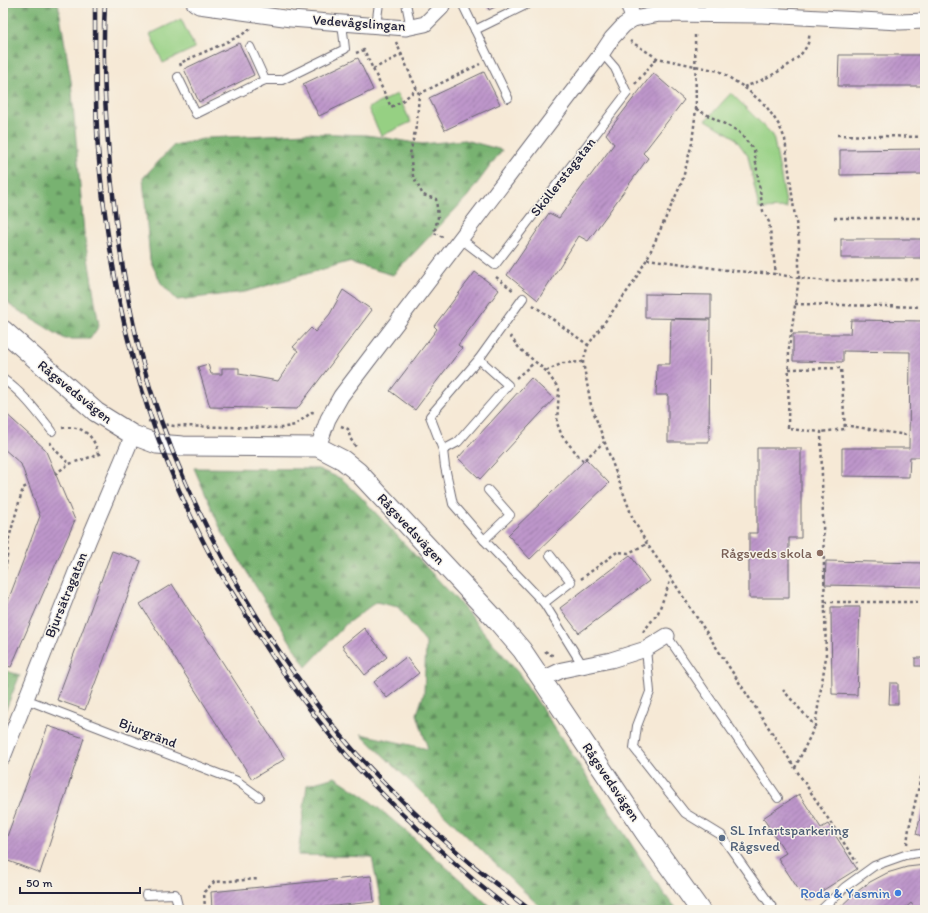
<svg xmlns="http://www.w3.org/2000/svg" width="928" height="913" font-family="Itim,sans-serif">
<defs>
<pattern id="forest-firs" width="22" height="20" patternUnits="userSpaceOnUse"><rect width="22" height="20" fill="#78b271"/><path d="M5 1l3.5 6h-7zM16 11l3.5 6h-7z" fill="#62905e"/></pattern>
<pattern id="building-hatch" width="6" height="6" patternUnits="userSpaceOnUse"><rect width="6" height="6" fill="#be96cb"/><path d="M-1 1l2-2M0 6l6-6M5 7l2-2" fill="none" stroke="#9a7aa6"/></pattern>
</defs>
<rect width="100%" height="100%" fill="#f7f3e8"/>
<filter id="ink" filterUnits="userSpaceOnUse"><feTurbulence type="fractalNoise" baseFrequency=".025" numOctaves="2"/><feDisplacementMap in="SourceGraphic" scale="8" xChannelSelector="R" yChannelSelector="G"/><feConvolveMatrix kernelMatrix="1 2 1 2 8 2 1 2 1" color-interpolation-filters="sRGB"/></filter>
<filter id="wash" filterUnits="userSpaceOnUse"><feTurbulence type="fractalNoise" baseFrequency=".012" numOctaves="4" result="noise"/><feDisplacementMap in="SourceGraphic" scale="16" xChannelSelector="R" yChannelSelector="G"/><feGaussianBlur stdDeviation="0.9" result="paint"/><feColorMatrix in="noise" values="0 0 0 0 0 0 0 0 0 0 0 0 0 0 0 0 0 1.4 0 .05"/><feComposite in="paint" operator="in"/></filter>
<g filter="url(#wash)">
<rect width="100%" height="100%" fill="#f6e9d6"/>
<g fill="url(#forest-firs)" stroke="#4d6a56">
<path d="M3,3H58L71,81L84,233L99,326L90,339H65L11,306L3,294Z"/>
<path d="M306,133L367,135L422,144L465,140L502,150L467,197L393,275L348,262L245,292L177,300L161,283L150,260L143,178L174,145L208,138Z"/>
<path d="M194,468L318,469L342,479L360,496L456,599L520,675L664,894L678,910H546L538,905L361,734L428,749L417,714L424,693L426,643L398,607L376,602L346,624L306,667L222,532Z"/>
<path d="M3,670L20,675L3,716Z"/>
<path d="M335,777L365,797L407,832L494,910H382L372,857L298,855L307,785Z"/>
</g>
<g fill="#96d083" stroke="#5c795f">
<path d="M181,19L195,48L163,63L150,34Z"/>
<path d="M731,93L773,135L787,208L759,209L748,156L734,137L706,120Z"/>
<path d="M397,94L411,122L381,136L368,108Z"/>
</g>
<g id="blocks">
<g fill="url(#building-hatch)">
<path d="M486,3H503L489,10Z"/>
<path d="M239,43L254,75L199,102L184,69Z"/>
<path d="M839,55H925V86H838Z"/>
<path d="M358,58L373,90L319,116L303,84Z"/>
<path d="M484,72L500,104L445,130L429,98Z"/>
<path d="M653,73L684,100L643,153L648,158L588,241L579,236L538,300L507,275L549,213L559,218L614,144L606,134Z"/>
<path d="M925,149V174L840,175V150Z"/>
<rect x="841" y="239" width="84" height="19"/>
<path d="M475,272L499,290L458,345L462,348L415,410L390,391L437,329L434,326Z"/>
<path d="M343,290L372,310L297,409L210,407L198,367L208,364L211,374H222V368H239V374L278,381L298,351L293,347L311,328L315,332L330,314Z"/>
<path d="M645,294L711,295V319L645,318Z"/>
<path d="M671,319L710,320L709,442H668V395H656L657,364H670Z"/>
<path d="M851,320L925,321V457H910L909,477L842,476V448H909L910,352L843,351V362L793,361V334H850Z"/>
<path d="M531,378L554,399L480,479L458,458Z"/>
<path d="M3,411L45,449L75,520L11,667L3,665V614L40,516L21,464L3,448Z"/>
<path d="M757,448H801V538H789V598H749V533H757Z"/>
<path d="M586,459L609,483L530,559L508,535Z"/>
<path d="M112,551L141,561L85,710L57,700Z"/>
<path d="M630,555L649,581L579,633L560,608Z"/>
<path d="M826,561L925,563V587L825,585Z"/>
<path d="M172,584L285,759L252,779L140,604Z"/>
<path d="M831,607H860L857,695L832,694Z"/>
<path d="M364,628L387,657L365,675L342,646Z"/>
<path d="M406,657L419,673L387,698L374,682Z"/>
<rect x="915" y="658" width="10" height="8"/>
<path d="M890,683H898V704H889Z"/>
<path d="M48,726L84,738L40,873L3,859V847Z"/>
<path d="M799,794L821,828L828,824L857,869L806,901L778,858L786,853L763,818Z"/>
<path d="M925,800V837L916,834Z"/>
<path d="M925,865V906L915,908L911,903L903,910H837L854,894L870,882L887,873L907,867Z"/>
<path d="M371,876L374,902L294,910H212L211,892Z"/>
</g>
</g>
</g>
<g filter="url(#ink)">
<use href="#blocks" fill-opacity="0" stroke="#6c6871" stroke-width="1"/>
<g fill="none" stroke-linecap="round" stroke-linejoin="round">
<defs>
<g id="service">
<path d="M406,3L409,18L410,27"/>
<path d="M462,3L508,98"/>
<path d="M376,26L379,3"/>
<path d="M475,30L530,3"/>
<path d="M250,47L265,80"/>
<path d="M178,77L196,114L265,80H282L345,49L342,23"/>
<path d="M461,239L495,265L627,93L615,68L602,53"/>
<path d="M479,359L523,298"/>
<path d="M3,379C23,393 37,412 52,431"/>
<path d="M443,450L430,416L479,359L508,385L458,442L443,450L445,467L453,504L484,540L544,603L583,666"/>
<path d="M484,540L510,515L488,490"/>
<path d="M544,603L571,582L550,555"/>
<path d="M667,636L778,798"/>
<path d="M646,649L650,692L637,726L634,748L685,813L721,835L774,910"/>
<path d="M25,699L237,781L259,797"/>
<path d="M146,895L175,894L179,910"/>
<path d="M821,910L845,887L874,866L905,855L925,852"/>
</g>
<g id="minor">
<path d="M194,3L199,6L291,19L406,28L425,24L441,8L443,3"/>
<path d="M628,3L633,19"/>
<path d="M318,447L328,419L341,396L602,53L612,38L624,25L633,19L660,14L762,15L900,22L925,21"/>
<path d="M543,679L562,670L611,660L646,649L667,636"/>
<path d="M3,757L89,539L133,435"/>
</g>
<path id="tertiary" d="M3,330L96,412L133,435L157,444L183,446L318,447L343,460L358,472L498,622L522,650L645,833L700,910"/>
</defs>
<use href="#service" stroke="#6c6871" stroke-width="10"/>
<use href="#minor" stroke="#6c6871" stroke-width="17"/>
<use href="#tertiary" stroke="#6c6871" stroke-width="21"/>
<g stroke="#6c6871" stroke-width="2.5" stroke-dasharray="3 3" stroke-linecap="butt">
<path d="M695,35L696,109L692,143L682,182L647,259L631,286L588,345L583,362L591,405L633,519L647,544L671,578L857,863"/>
<path d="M630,41L657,58L719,71L744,87L766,106L779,125L785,139L794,210L799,240V278L789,348L788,429L821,432L826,657L815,726L783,690"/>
<path d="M396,42L419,94L417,122L410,154L413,176L423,195L436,199L438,217L434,233L443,237"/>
<path d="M356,53L364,50L391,107L402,101L417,89"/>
<path d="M181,66L180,63L240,36L250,29"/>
<path d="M373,69L403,54"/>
<path d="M635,84L657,58"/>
<path d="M744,87C764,80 800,64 808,43C809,40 809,36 810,33"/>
<path d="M419,94L480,64"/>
<path d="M696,109L738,131L754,150L763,211L769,222L776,274"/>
<path d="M837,135L925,137"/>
<path d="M834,218H925"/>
<path d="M647,259L734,271L776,274L799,278L826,281L925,279"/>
<path d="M496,277L514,291"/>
<path d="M795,304L925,307"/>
<path d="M533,305L588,345"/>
<path d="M510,336L519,348L546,371L559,389L557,423L562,436L583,461L604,442"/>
<path d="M789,369L841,368L845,429L821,432"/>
<path d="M546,371L563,363L583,362"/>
<path d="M516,378L534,363"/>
<path d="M148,421L174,426L281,428L295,425L312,412L315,413"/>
<path d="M844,425L906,435"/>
<path d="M341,426L348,429L350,438L356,447"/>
<path d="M62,428C81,424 95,436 98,454"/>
<path d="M50,442C52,448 64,458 69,464"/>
<path d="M55,474L69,464L103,453"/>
<path d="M3,575L6,566L9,538L23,488L29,485"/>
<path d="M581,579L617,552L628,553L647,544"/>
<path d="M825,602H925"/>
<path d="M643,632L658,613L671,579"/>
<path d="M545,651L549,654L555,656"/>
<path d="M795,768L815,726"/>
<path d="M907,844L909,828L925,761"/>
<path d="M205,910L204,892L214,882L259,879"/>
</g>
<use href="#service" stroke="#fff" stroke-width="8"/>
<use href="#minor" stroke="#fff" stroke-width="15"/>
<use href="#tertiary" stroke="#fff" stroke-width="19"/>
<defs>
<g id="rail">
<path d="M95,3C95,52 95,100 98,149C102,201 110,253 120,304C137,387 166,469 205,545C223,580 245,614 267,648C292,686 318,722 348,757C367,779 388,800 409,820C441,852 475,883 511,910"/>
<path d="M105,3C102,57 105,112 110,166C117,240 128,316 150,388C180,484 228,576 285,660C307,691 329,723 355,752C389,789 426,825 464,858C485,876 508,893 530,910"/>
</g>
</defs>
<use href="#rail" stroke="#22223b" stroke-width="4.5"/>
<use href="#rail" stroke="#f7f3e8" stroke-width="3" stroke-dasharray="9" stroke-linecap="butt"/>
</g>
</g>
<circle fill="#8d6e63" stroke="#f7f3e8" stroke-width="1.5" cx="820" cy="553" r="4"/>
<circle fill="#5c6f8a" stroke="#f7f3e8" stroke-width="1.5" cx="722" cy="838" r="4"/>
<circle fill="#3f7fe0" stroke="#f7f3e8" stroke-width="1.5" cx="898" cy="893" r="4"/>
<g text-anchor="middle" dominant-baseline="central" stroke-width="3" stroke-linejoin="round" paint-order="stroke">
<g font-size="14" fill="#22223b" stroke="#f7f3e8">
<text transform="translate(359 23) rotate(4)">Vedevågslingan</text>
<text transform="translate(563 177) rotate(-52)">Sköllerstagatan</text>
<text transform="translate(75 392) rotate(39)">Rågsvedsvägen</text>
<text transform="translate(411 529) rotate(47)">Rågsvedsvägen</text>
<text transform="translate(66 595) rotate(-68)">Bjursätragatan</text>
<text transform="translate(148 733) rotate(21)">Bjurgränd</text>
<text transform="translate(611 782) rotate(56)">Rågsvedsvägen</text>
</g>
<g font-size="14" fill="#785e54" stroke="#f7f3e8" text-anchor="end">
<text x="812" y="553">Rågsveds skola</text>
</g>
<g font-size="14" fill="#4e5e75" stroke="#f7f3e8" text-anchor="start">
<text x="730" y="830">SL Infartsparkering<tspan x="730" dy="16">Rågsved</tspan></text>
</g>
<g font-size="14" fill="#366cbe" stroke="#f7f3e8" text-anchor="end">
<text x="890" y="893">Roda &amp; Yasmin</text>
</g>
</g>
<rect width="928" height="913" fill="none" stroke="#f7f3e8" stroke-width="16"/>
<path d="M20 887v6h120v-6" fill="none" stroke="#22223b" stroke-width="2"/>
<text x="26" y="887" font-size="12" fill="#22223b" stroke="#f7f3e8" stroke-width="3" paint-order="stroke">50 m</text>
</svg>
